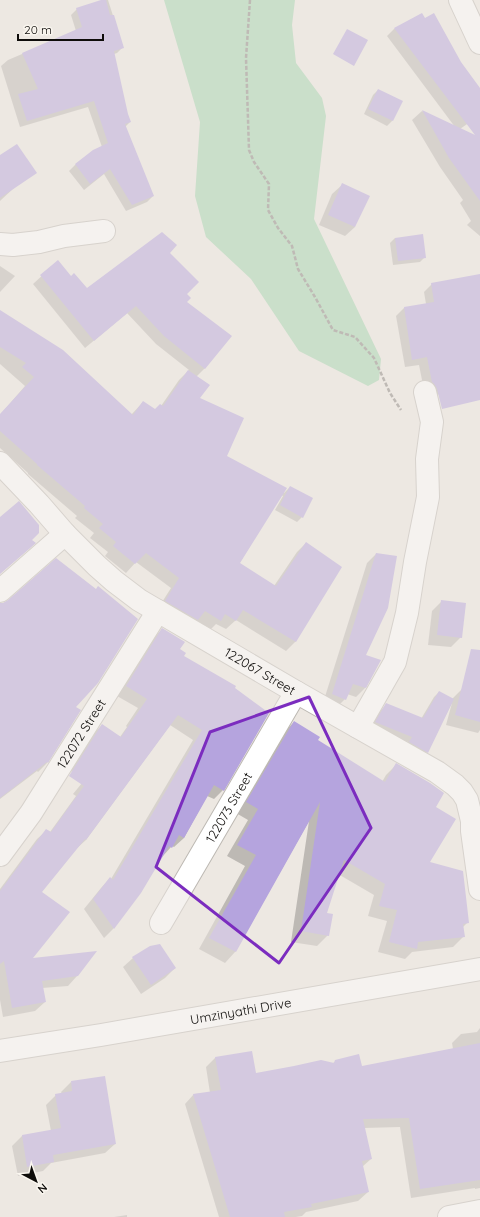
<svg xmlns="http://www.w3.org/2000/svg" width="480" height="1217" font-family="Quicksand,sans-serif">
<rect width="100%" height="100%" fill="#ede8e2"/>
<path fill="#a0d4ad" d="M164,0H295L292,25L296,63L322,98L326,116L314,219L381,359L379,380L368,386L299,351L251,279L206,237L195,196L200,122Z"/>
<g fill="#0003">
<path d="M104,0H108L123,47L117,53L114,54L127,114L130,122L125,127L153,196L147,202L126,211L104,174L84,190L69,171L75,165L94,151L102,147L88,107L20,127L1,66L8,60L76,31L71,15L77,9Z"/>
<path d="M421,14L461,63L480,90V115L460,129L480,141V236L467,225L471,221L460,203L463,200L440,167L412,120L422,111L455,127L387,36L394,29Z"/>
<path d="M378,90L401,101L392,121L387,126L364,114L373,95Z"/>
<path d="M0,157L16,186L0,201Z"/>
<path d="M342,185L355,227L345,236L319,225L332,194Z"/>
<path d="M395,238L425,257L420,262L393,265L390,243Z"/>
<path d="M168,253L186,294L185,302L205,368L196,377L199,399L225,456L284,493L290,487L302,517L297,522L275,510L283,496L281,495L239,564L274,586L297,552L306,543L296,641L286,651L236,620L226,629L216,624L211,629L197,621L189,629L157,610L171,588L136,562L126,573L105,556L108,552L90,538L94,533L75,518L77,516L28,474V473L0,448V415L25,386L0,364V311L131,415L143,402L155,410L161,406L179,380L189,370L156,344L127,313L85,348L33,284L58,261L71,277L86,289Z"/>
<path d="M0,266L15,276L0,292Z"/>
<path d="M480,275V392L428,395L424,390L419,365L405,367L396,316L404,308L426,304L424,292L432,284Z"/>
<path d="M376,554L364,656L365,688L356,697L347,694L345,699L336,708L323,703L367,563Z"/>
<path d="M441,602L461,637L451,647L428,645L432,611Z"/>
<path d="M0,604L74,707L79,711L47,763L38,772L37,771L0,799Z"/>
<path d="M162,629L179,649L182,657L223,790L214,799L207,796L184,838L174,847L172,846L162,857L140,892L113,929L104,938L84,909L101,888L110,878L111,879L193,740L170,725L86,840L76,849L41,892L31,959L77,976L68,986L42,988L45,1002L35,1011L3,1017L0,1000V889L37,839L47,830L50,832L76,796L73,794L110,749L69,773L92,735L102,725L120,737L127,727L126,726L138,708L117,696L153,639Z"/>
<path d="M462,689L480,693V730L478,733L446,725L452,703L427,752L422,757L405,747L408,742L371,727L381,710L386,705L421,719L434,697L439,692L452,699Z"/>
<path d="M294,722L316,740L382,782L386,775L396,765L434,808L429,863L468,922L463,927L464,936L453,947L412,952L405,959L378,952L387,921L368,916L374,895L338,874L326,914L328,935L317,946L291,942L309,821L235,952L225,963L199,949L245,866L227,856L248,820L236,813L283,733Z"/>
<path d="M133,958L175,968L165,978L141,994L123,967Z"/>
<path d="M480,1028V1188L475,1189V1188L411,1198L400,1127L364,1128L371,1159L362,1167L368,1192L358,1201L306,1212L302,1216L296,1217H219L185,1104L194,1094L210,1093L206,1067L215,1058L251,1052L255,1074L333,1063L336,1061L361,1067L453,1049L452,1043L461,1034L477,1032Z"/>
<path d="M71,1082L115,1144L105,1153L51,1163L43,1171L18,1176L12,1146L22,1136L51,1131L46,1105L56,1095L62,1094L61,1092Z"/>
<path d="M127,1215V1217H114Z"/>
</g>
<g fill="#b5a4de">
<path d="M101,0H106L110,15H114L124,48L114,51L128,114L131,122L125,124L154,196L132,205L110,169L90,184L75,164L93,150L108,143L94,101L27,121L18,94L38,89L22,53L82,27L76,8Z"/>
<path d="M422,13L425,18L434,13L461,62L480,88V201L449,158L422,110L475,135L394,28Z"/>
<path d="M347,29L368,40L354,66L333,54Z"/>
<path d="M378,89L403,101L393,121L368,109Z"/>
<path d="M17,144L37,173L0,198V155Z"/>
<path d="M342,183L370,196L355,227L328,215Z"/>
<path d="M162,232L177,245L170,253L199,282L187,294L191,298L187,302L232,336L205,369L164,336L136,306L94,341L40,275L58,260L71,276L74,273L87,288Z"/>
<path d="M423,234L426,258L398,261L395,238Z"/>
<path d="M480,274V400L442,409L437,389L434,384L432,382L427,357L412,360L404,307L434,302L431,283Z"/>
<path d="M0,310L63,350L133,415L143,401L155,409L160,404L163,406L188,370L210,385L200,398L244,418L227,456L287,488L240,563L276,586L306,542L342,567L296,642L243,610L236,621L225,614L221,621L205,611L198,620L165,601L179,578L146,553L135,564L113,546L116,542L99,528L103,524L84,508L85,506L37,465V464L0,431V414L34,377L22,367L26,363L0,347Z"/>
<path d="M290,486L313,498L303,518L280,505Z"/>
<path d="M19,501L39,525V533L32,540L36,543L0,574V517Z"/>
<path d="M376,553L397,556L388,608L366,655L381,660L366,688L353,684L346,700L332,694Z"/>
<path d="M56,558L96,589L98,586L138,619L98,683L76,707L81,710L48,763L47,762L0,798V603H3L8,600Z"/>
<path d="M441,600L466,603L462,638L437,635Z"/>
<path d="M162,628L185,642L180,649L186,653L184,656L236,686L235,688L269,713L224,791L214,785L184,838L179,835L172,848L169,846L141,893L114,929L93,899L110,877L113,880L202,730L178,715L86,840L85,839L42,892L70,912L33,958L97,951L78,976L42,981L46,1002L12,1008L4,961L0,964V891L46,829L51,832L84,786L69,776L102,724L121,737L147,699L126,686Z"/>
<path d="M471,649L480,650V722L455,715Z"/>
<path d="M439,691L454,699L428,753L409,742L412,737L375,722L386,703L423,718Z"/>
<path d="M294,721L320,737L318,740L385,782L396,763L430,783L444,793L436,807L456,819L430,862L463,871L469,923L463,924L465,937L418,942L417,949L389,942L397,910L379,906L385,884L344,860L327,913L333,914L329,936L301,931L320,802L236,952L209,938L256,855L237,845L258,809L246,802Z"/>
<path d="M160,944L176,968L151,985L132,957L150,946Z"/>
<path d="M480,1043V1180L420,1189L409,1118L363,1119L372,1159L362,1161L369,1192L311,1204L312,1207L284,1212L285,1217H230L193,1094L221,1090L215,1057L252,1051L256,1073L294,1066L321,1060L334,1063L335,1060L359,1054L362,1066Z"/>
<path d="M105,1076L116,1144L53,1155L54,1162L27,1167L22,1135L61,1128L55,1094L72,1091L71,1081Z"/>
</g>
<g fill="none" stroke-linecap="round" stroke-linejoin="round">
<defs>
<g id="minor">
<path d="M460,0L480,43"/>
<path d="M0,244L13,245L39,242L64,236L104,231"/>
<path id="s1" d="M0,463L39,504L65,534L97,566L114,581L139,600L296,692L437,772L455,785L462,792L467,800L472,821V831L480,889"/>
<path d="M0,591L65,534"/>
<path d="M358,727L395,662L407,613L415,562L428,497L427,459L432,422L425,392"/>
<path id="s2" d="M0,855L31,813L158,611"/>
<path id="s3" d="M161,923L296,692"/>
<path id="s4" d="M0,1051L101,1035L480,969"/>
<path d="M449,1217L480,1211"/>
</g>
</defs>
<use href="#minor" stroke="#bdb9b3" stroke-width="24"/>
<path stroke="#87837f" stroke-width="2.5" stroke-dasharray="4 2" stroke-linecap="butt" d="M250,0L246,58L249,150L254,162L269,184L268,210L278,228L292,246L298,269L315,297L333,330L355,337L374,358L390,393L401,410"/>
<use href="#minor" stroke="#fff" stroke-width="22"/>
</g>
<path d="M0 0H480V1217H0ZM309,697L371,828L279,963L156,867L210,732Z" fill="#ede8e2" fill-opacity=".55" fill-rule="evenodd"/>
<path fill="none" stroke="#7b2cbf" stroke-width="3" stroke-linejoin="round" d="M309,697L371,828L279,963L156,867L210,732Z"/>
<g text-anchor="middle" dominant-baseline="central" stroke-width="3" stroke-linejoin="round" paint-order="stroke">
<g font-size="13" fill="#0e0c0a" stroke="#faf6ef">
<text stroke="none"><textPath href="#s1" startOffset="336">122067 Street</textPath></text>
<text stroke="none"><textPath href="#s2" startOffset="146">122072 Street</textPath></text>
<text stroke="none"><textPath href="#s3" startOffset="134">122073 Street</textPath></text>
<text stroke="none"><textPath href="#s4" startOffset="244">Umzinyathi Drive</textPath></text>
</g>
</g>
<g transform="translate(36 1181) rotate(139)" stroke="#faf6ef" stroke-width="3" paint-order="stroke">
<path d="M0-3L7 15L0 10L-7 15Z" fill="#0e0c0a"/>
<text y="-6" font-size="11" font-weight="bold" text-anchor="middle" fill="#0e0c0a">N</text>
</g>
<path d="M18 34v6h85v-6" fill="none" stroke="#0e0c0a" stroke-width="2"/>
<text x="24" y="34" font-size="12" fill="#0e0c0a" stroke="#faf6ef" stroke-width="3" paint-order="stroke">20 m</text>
</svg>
